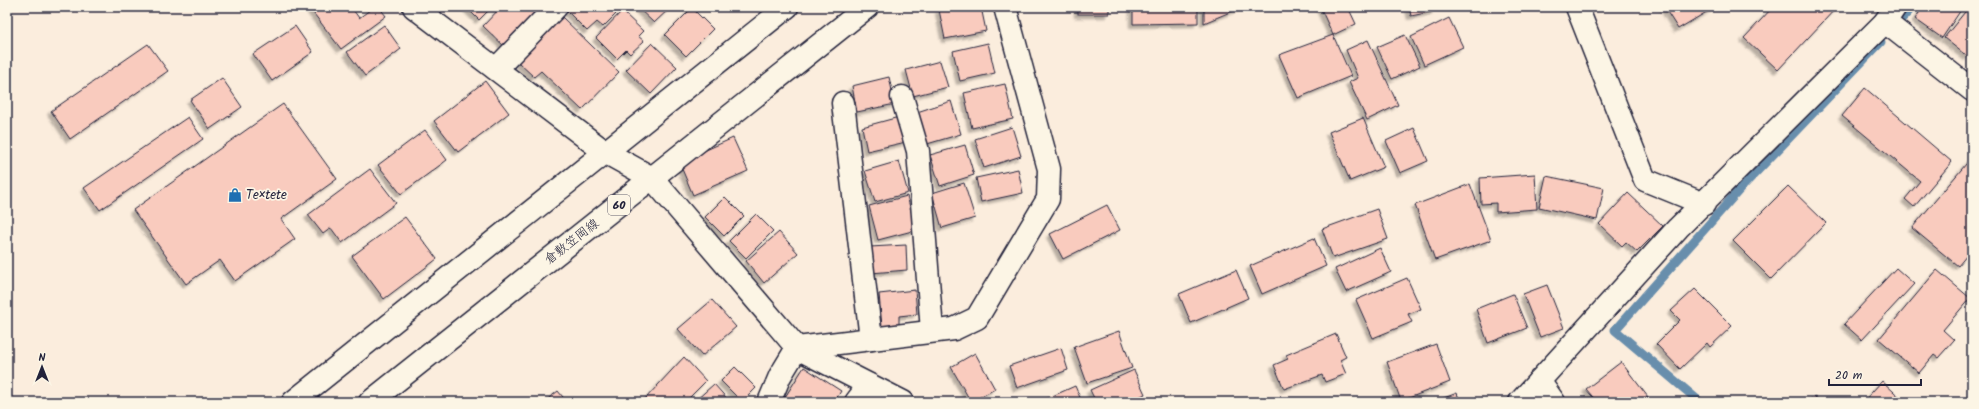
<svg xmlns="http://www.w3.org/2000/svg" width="1979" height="409" font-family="Kalam,'Klee One',sans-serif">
<defs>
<filter id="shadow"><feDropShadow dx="-3.5" dy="3.5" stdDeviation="1" flood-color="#0004"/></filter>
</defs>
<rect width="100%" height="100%" fill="#fbeddd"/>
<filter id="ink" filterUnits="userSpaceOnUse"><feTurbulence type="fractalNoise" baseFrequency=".025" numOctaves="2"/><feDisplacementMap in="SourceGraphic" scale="8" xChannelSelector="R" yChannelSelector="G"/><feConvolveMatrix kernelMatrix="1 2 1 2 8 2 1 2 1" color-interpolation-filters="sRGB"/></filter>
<g filter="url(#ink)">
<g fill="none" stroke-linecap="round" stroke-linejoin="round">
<g stroke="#688eac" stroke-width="9">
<path d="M1892,29L1913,7"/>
<path d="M1700,402L1615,330L1741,188L1881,42"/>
</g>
</g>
<g fill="#f9cbbe" stroke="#22223b" filter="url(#shadow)">
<path d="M314,7H351L359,18L374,7H379L386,16L341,49L311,10Z"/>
<path d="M466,7H488L490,9L479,20Z"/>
<path d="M501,7H546L506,48L483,26Z"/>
<path d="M570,7H612L610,9L616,14L603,27L597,22L587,31L567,11Z"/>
<path d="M637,7H671L654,23Z"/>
<path d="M952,7H981L986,31L945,39L939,10Z"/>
<rect x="1078" y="7" width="31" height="7"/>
<path d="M1133,7H1198V23L1133,24Z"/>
<path d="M1204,7H1242L1204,23Z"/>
<path d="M1320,7H1348L1356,24L1333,35Z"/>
<path d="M1409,7H1434L1435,11L1411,16Z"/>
<path d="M1664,7H1715L1678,29Z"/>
<path d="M1773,7H1837L1778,70L1744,38Z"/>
<path d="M1923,7H1963L1942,38L1915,19Z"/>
<path d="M1969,7L1972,8V52L1968,57L1944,38Z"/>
<path d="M692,8L713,29L686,56L665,35Z"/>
<path d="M622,11L643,31L638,36L644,41L630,54L626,50L617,59L596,38Z"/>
<path d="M562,17L619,72L582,110L541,71L534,77L518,62Z"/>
<path d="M1449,18L1463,47L1424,65L1411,37Z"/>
<path d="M384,25L401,49L365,76L347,52Z"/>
<path d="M295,26L313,52L272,81L253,54Z"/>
<path d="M1333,35L1351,76L1298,98L1279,55Z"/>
<path d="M1405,35L1420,66L1392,79L1377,47Z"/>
<path d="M1368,40L1398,105L1367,120L1349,82L1358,78L1346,50Z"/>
<path d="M652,43L677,67L651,94L626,70Z"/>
<path d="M988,43L995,73L960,81L953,51Z"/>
<path d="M148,44L168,71L70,139L51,111Z"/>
<path d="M940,61L948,87L913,96L906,70Z"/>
<path d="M889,77L895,104L857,112L852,86Z"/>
<path d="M222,78L242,107L210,129L190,100Z"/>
<path d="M485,81L509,113L458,152L434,121Z"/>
<path d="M1005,84L1013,119L972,128L964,93Z"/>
<path d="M1865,88L1952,162L1914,207L1905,199L1920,181L1842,116Z"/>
<path d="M951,101L961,134L927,144L917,112Z"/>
<path d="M283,104L337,179L281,219L295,239L235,281L220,260L186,284L133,210Z"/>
<path d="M188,117L203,139L100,210L84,188Z"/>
<path d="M899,117L906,142L867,151L862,127Z"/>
<path d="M1363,118L1384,167L1350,181L1329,132Z"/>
<path d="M1012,127L1021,156L984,168L975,139Z"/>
<path d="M1414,128L1428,161L1400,173L1386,141Z"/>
<path d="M425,130L447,160L401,194L378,165Z"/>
<path d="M733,138L748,171L693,195L679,162Z"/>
<path d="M965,145L974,175L940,186L930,155Z"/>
<path d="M1972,157V249L1958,266L1912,228Z"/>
<path d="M899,161L908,193L875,202L865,171Z"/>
<path d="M370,169L396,203L342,243L331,228L323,234L308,215Z"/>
<path d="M1018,169L1023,193L981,202L976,178Z"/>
<path d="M1535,174L1537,209L1496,212V203L1481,204L1480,178Z"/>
<path d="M1546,176L1604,188L1597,220L1539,207Z"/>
<path d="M964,183L975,218L942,228L932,193Z"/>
<path d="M1470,184L1491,240L1435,260L1415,205Z"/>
<path d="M1788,186L1826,223L1771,279L1733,241Z"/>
<path d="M1628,193L1663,226L1637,252L1626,242L1622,246L1599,224Z"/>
<path d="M907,196L916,230L878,240L869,206Z"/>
<path d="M725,197L744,216L724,236L705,217Z"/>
<path d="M1107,205L1120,230L1063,259L1050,234Z"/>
<path d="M1377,209L1388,239L1333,258L1322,229Z"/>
<path d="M756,214L773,231L746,258L729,241Z"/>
<path d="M405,217L437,259L384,299L352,256Z"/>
<path d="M779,232L798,253L764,283L746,261Z"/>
<path d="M1314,238L1326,266L1262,294L1250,266Z"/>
<path d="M906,245L907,270L871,273L870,247Z"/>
<path d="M1380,248L1391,272L1346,292L1335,269Z"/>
<path d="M1896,268L1914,284L1862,340L1844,324Z"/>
<path d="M1236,270L1248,298L1191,323L1179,294Z"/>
<path d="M1937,270L1970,298L1943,330L1954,340L1938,358L1934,355L1919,373L1879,339Z"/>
<path d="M1407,278L1421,309L1408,314L1412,322L1373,338L1356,300Z"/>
<path d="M1547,285L1564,328L1540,337L1523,294Z"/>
<path d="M1695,289L1732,326L1710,347L1707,343L1680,369L1656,344L1680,320L1671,311Z"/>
<path d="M915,290L917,314L899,316V326L882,327L879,294Z"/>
<path d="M1513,294L1527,328L1488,343L1476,309Z"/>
<path d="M712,300L736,327L702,356L678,329Z"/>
<path d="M1119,331L1132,368L1087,383L1074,347Z"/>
<path d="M1336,334L1346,357L1340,360L1346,374L1325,382L1322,375L1284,389L1274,365L1288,359L1286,355Z"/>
<path d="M1436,344L1450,382L1401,401L1387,362Z"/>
<path d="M1061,348L1068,370L1017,388L1009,366Z"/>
<path d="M975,353L995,389L971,402L951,367Z"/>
<path d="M684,357L706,381L685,402H647L645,399Z"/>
<path d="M1621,362L1648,397L1641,402H1597L1586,389Z"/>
<path d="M735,367L756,388L742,402L721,381Z"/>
<path d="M804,367L841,391L834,402H782Z"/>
<path d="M1134,370L1145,394L1133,400L1134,402H1096L1090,390Z"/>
<path d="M1882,381L1905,402H1863Z"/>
<path d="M714,384L730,402H696L695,401Z"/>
<path d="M1075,386L1082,402H1039Z"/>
<path d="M558,391L567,402H544Z"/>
<path d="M1457,393L1460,402H1433Z"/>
<path d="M1814,396L1821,402H1808Z"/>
<path d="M1003,398L1006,402H998Z"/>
<path d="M1918,398L1923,402H1914Z"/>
</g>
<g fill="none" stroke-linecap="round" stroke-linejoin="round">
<defs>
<g id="minor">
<path d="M414,7L605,152L652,178L797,348L903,402"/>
<path d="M1577,7L1645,180L1704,204"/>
<path d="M1885,22L1972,90"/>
<path d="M496,69L556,7"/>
<path d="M902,97L918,151L932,331"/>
<path d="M843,103L871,339"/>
<path d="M797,348L954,329L977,318L1048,199L1049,169L1005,7"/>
<path d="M1539,381L1554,402"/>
<path d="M769,402L780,376L797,348"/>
<path d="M856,402L869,385"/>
<path d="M1520,402L1678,228L1885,22L1895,7"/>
</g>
<g id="major">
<path d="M293,402L787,7"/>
<path d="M370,402L867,7"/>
</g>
</defs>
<use href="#minor" stroke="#22223b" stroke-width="25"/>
<use href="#major" stroke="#22223b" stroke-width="25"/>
<use href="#minor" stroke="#fcf5e5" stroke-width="22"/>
<use href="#major" stroke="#fcf5e5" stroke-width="22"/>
</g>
</g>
<defs>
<symbol id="shop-bare" viewBox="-9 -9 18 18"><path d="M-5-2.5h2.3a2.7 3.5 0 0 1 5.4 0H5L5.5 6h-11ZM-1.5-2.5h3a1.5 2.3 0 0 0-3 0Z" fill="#1f6fb2" stroke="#fcf5e5" stroke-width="2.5" paint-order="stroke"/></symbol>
</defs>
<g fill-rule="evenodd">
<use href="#shop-bare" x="225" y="185" width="20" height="20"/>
</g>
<g text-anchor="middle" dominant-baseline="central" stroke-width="3.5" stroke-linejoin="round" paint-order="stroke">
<rect fill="#fcf5e5" stroke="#63616e" stroke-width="1" x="608" y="195" width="22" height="20" rx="3"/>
<g font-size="12" font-weight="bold" fill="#22223b">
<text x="619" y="205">60</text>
</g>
<g font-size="13" fill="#22223b" stroke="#fcf5e5" text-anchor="start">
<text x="246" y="195">Te×tete</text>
</g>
<g font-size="13" fill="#22223b" stroke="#fcf5e5">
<text transform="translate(572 242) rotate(-38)">倉敷笠岡線</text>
</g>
</g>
<rect width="1979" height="409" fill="none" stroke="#fcf5e5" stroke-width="24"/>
<rect x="12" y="12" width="1955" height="385" fill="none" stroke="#22223b" stroke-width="1.5" filter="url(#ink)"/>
<g transform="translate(42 367)" stroke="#fcf5e5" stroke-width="3" paint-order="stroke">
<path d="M0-3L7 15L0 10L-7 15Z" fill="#22223b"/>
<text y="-6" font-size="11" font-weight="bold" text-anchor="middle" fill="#22223b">N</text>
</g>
<path d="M1829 379v6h92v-6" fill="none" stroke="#22223b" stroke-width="2"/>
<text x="1835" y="379" font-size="12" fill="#22223b" stroke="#fcf5e5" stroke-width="3" paint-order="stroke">20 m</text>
</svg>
